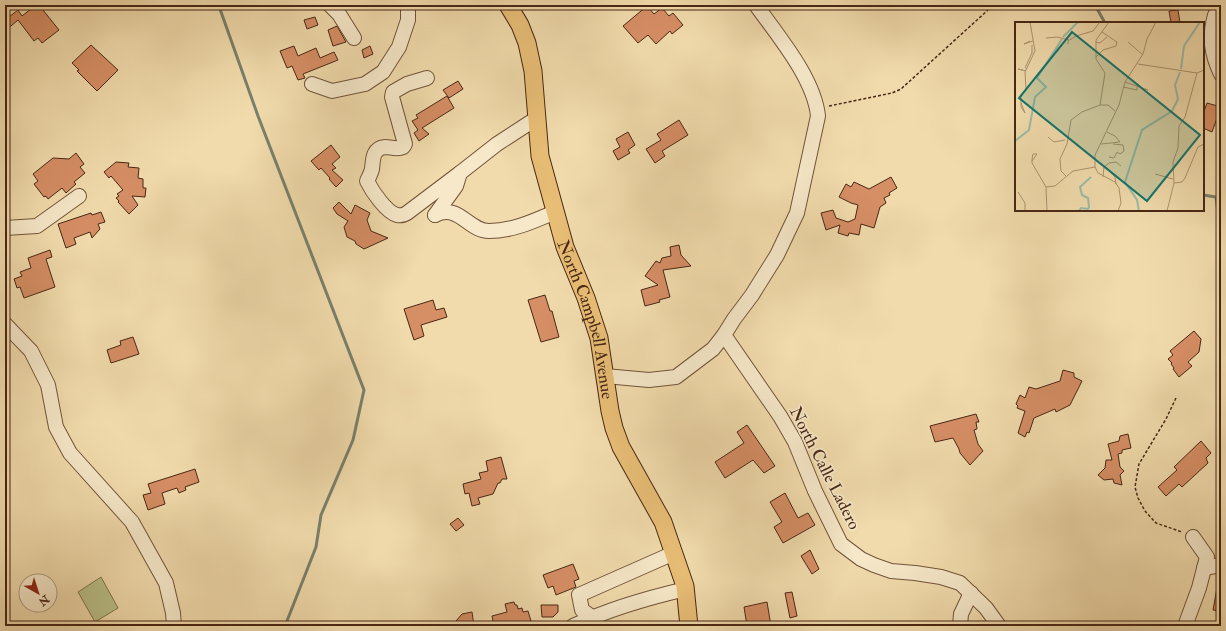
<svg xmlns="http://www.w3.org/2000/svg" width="1226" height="631" font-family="'IM FELL Double Pica',serif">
<rect width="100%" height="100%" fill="#f1dbac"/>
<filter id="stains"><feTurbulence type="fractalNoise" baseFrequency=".005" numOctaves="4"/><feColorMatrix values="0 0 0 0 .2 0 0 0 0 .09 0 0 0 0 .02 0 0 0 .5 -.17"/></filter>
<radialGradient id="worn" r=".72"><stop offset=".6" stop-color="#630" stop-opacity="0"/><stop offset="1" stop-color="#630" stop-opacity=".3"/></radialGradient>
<path fill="#bac089" stroke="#81744e" d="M101,577L118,608L95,622L78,592Z"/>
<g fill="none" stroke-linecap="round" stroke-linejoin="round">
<g stroke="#7a806d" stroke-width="3">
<path d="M213,5L220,9L258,116L364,390L353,440L321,515L316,547L285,626"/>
<path d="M1095,5L1105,23"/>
<path d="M1203,195L1216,197L1221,238"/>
</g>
</g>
<g fill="#d68e65" stroke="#482714">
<path d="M36,5H39L59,30L42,43L38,38L34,41L18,20L5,31V20L18,10L22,16Z"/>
<path d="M647,6L654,14L662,8L669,16L673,13L683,25L672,34L670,31L656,44L648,35L638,43L623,26Z"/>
<path d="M1178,10L1180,23H1171L1169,11Z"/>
<path d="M315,17L318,25L307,29L304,20Z"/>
<path d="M337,26L346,42L333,46L328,30Z"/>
<path d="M91,45L118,70L97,91L77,71L79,70L72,63Z"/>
<path d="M294,46L298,56L316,48L320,58L334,52L338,60L303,74L305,78L298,80L292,66L287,68L280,51Z"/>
<path d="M370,46L373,54L364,58L362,50Z"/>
<path d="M458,81L463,89L449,98L443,90Z"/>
<path d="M447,96L454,108L422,128L429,134L419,141L414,133L418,130L412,121L418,118L416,115Z"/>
<path d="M1207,103L1221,107L1212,132L1203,128V114Z"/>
<path d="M679,120L688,135L662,151L665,156L655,163L646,149L661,140L657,134Z"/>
<path d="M628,132L635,145L628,150L630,153L618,160L613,151L620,147L616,139Z"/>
<path d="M331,145L340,157L332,164L336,168L332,170L343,180L336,187L329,179L330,178L321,168L319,170L311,161Z"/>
<path d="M76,153L84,164L80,167L85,173L74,182L76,184L66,193L62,188L48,199L46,196L44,197L34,184L38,181L33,174L53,158L69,159Z"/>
<path d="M116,162L129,163L128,167L139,168L138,178L143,179V188H146L145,197L132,196L138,205L129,214L118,202L119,201L116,198L119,196L117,194L123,190L111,176L109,178L104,172Z"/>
<path d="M891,177L897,188L889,193L890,195L884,198L886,203L880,207L874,228L861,224L859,235L849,233L848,236L838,233L840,225L826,230L821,213L833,210L836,218L848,222L855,219L858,205L851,203L839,197L846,184L851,187L854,182L869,189Z"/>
<path d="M339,202L351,214L355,205L370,213L367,220L371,231L388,238L364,249L356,244L355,241L347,237L344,227L348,221L337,214L333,208Z"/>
<path d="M101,212L105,222L98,224L100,229L92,238L90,232L74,238L76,244L66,248L58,224L91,213L92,215Z"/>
<path d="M679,245L681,255L691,266L663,270L670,297L659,300L660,302L645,306L641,290L658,285L645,276L656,261L660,263L662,258L671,256L670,247Z"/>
<path d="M50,250L52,257L46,259L55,287L24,298L20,287L17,288L14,279L22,276L20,272L31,268L28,258Z"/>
<path d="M545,295L550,311H552L559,337L541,342L528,300Z"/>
<path d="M433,300L436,310L444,308L447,317L421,325L424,336L414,340L404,309Z"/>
<path d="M1194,331L1201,339L1199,352L1188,362L1192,366L1179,377L1173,369L1174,368L1171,364L1172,363L1168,359L1173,355L1170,351Z"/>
<path d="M133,337L139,354L111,363L107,350L121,345L120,341Z"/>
<path d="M1063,370L1074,373V377L1082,381L1070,405L1056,412L1055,409L1034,418L1029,433L1027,432L1025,437L1018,433L1025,411L1017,408L1018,406L1016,404L1020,395L1025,398L1029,387L1036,389L1060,381Z"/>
<path d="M976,414L979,422H976L977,429L974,430L978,444L983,451L970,465L960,453L959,449L953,438L935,442L930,426Z"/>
<path d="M747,425L775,466L764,473L753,460L725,478L715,462L744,443L737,432Z"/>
<path d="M1128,434L1131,448L1122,450V453L1118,454L1120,467L1124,471L1120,475L1122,485L1114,483L1113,479L1104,480L1098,475L1105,468L1106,460H1112L1108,444L1119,441L1120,436Z"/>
<path d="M1201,441L1211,453L1206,458L1208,463L1182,487L1179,484L1166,496L1158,487L1177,470L1174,467Z"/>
<path d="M501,457L507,479H502L500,483H498L493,494L478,498L480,504L472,506L469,493L465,494L463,484L481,479L479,473L488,471L486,461Z"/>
<path d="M195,469L199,482L185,487L186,490L179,493L177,488L162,493L165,504L148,510L143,495L151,493L148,484Z"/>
<path d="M785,493L798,518L808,513L815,525L783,543L774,527L782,522L770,502Z"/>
<path d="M458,518L464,525L456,531L450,524Z"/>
<path d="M810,550L819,569L812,574L801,556Z"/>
<path d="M573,564L579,579L574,581L576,587L556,595L553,586L548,588L543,575Z"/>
<path d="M1217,588L1221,589V611L1213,610Z"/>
<path d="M792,592L797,616L790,618L785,593Z"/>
<path d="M514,602L515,605H517L518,609L522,608L523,612L528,611L531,621L527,622L528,626H518L517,624L507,626H494L492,616L507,612L505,604Z"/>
<path d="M767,602L771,626H747L744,607Z"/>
<path d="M541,605H558V612L553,617H542Z"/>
<path d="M472,612L474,626H463L456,621L462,614Z"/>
</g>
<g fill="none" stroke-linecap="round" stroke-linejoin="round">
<defs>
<g id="minor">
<path d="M330,5L339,14L354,38"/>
<path d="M1215,15C1209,37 1211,53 1221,74"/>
<path d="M427,78L407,84L393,92L392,97L405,144L403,147C397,150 391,147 385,147C372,148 373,161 372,169C371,173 369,177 367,181C372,191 386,212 397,215C401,216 404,215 407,213L460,173"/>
<path d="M312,84L332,91L365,84L383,72L399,47L408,20V5"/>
<path d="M435,215L456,186L460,173L497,144L537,118"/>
<path d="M435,215C459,203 468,231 489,231C513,231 534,221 555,212"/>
<path d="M5,228L37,226L79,196"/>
<path d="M5,324L31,351L48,385L56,427L70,453L132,522L166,583L173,613L174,626"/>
<path d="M724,335L780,416L795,442L815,491L841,544L861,559L874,565L891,571L915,573L941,577L960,583L986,608L999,626"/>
<path d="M605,376L649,380L676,377L713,349L724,335L734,319L752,295L777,255L797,213L818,116C814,78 778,36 756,5"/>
<path d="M1204,568L1221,565"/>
<path d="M592,617L582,610L579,595L674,553"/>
<path d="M573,626C609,609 647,598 686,589"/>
<path d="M960,626L961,614L971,593"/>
<path d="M1185,626L1199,588L1207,557L1193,537"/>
</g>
<g id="major">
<path id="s1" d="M508,5L520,25L527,43L533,71L540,156L565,247L586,298L599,338L610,411L614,428L621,447L663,522L685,586L689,626"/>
</g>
</defs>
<use href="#minor" stroke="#72543a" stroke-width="16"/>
<use href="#major" stroke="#482714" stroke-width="19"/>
<g stroke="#482714" stroke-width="1.5" stroke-dasharray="3 2" stroke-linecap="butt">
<path d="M829,106L892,93L901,89L988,10"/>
<path d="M1176,398L1166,419L1139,464L1135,487L1138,498L1145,511L1156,523L1182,532"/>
</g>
<use href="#minor" stroke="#f6e8c9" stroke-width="14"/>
<use href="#major" stroke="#e8be76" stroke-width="17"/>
</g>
<g text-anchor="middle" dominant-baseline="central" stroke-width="3.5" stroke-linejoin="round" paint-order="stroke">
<g font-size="17" fill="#482714" stroke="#f6e8c9">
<text stroke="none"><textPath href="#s1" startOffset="327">North Campbell Avenue</textPath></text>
<text transform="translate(825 468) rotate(63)">North Calle Ladero</text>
</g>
</g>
<g transform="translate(1015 22)">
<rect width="189" height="189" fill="#f1dbac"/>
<path fill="none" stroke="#9bbba8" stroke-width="2" d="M48,15L63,0M166,47L169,24L185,0M0,119L14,108L20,75L31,65L22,56L47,17M64,189L66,186L73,187L74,185L73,176L67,173L65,165L76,155M124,189L122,178L110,160L127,108L157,89L163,77L160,63L165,50"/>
<path fill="none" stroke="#ad936f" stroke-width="1" d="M31,16L42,15L54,18M15,19L9,22L18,19M81,20L85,21L92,15M113,20L128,33M53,22V19L61,14L78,9L85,0M81,35L88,28L101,24L102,20L87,10M123,42L182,51L189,48M10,46L17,31V23M8,48L3,47L11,49M110,60L133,68L130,67M108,65L122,68V65M6,75L11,67L10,50L20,29L15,0M6,75V85L10,91L6,81M85,83L90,51L81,37V18L94,0M33,115L39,120L50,118M86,122L105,120L100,114L92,110M94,135L99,136L102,130L105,132L109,129L108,123L98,122M17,139L22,132H18L17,137V141L31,165L32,189M90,144L100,155L101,162M140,152L158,157M51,154L46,149L45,137L52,122L56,98L67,90L85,83H93L100,89M88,155L89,145L94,141L101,140L106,144M159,161L167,160L170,156L183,125L189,122M31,165L40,164L58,149L80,145M3,170L10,181V189M103,189L106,181L104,166L100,160L83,151L80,145V133L104,83L110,60L128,32L132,17L141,0M152,189L159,161L158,140L163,126L164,104L170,95L182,51"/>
<path fill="#0f766e" fill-opacity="0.15" stroke="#0f766e" stroke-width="2" d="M57,10L185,113L132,179L4,76Z"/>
<rect width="189" height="189" fill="none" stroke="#482714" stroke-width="2"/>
</g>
<rect width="1226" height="631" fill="none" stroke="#f1dbac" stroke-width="20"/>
<rect x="6" y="6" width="1214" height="619" fill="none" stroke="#482714" stroke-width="2"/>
<rect x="10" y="10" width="1206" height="611" fill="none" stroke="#482714"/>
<g transform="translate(38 593) rotate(141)"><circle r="19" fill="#f6e8c9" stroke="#b09b81"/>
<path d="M0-3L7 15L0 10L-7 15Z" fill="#8f2418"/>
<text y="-6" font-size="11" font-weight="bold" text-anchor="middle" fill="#482714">N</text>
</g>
<rect width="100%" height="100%" filter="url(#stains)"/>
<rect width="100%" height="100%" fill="url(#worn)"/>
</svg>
